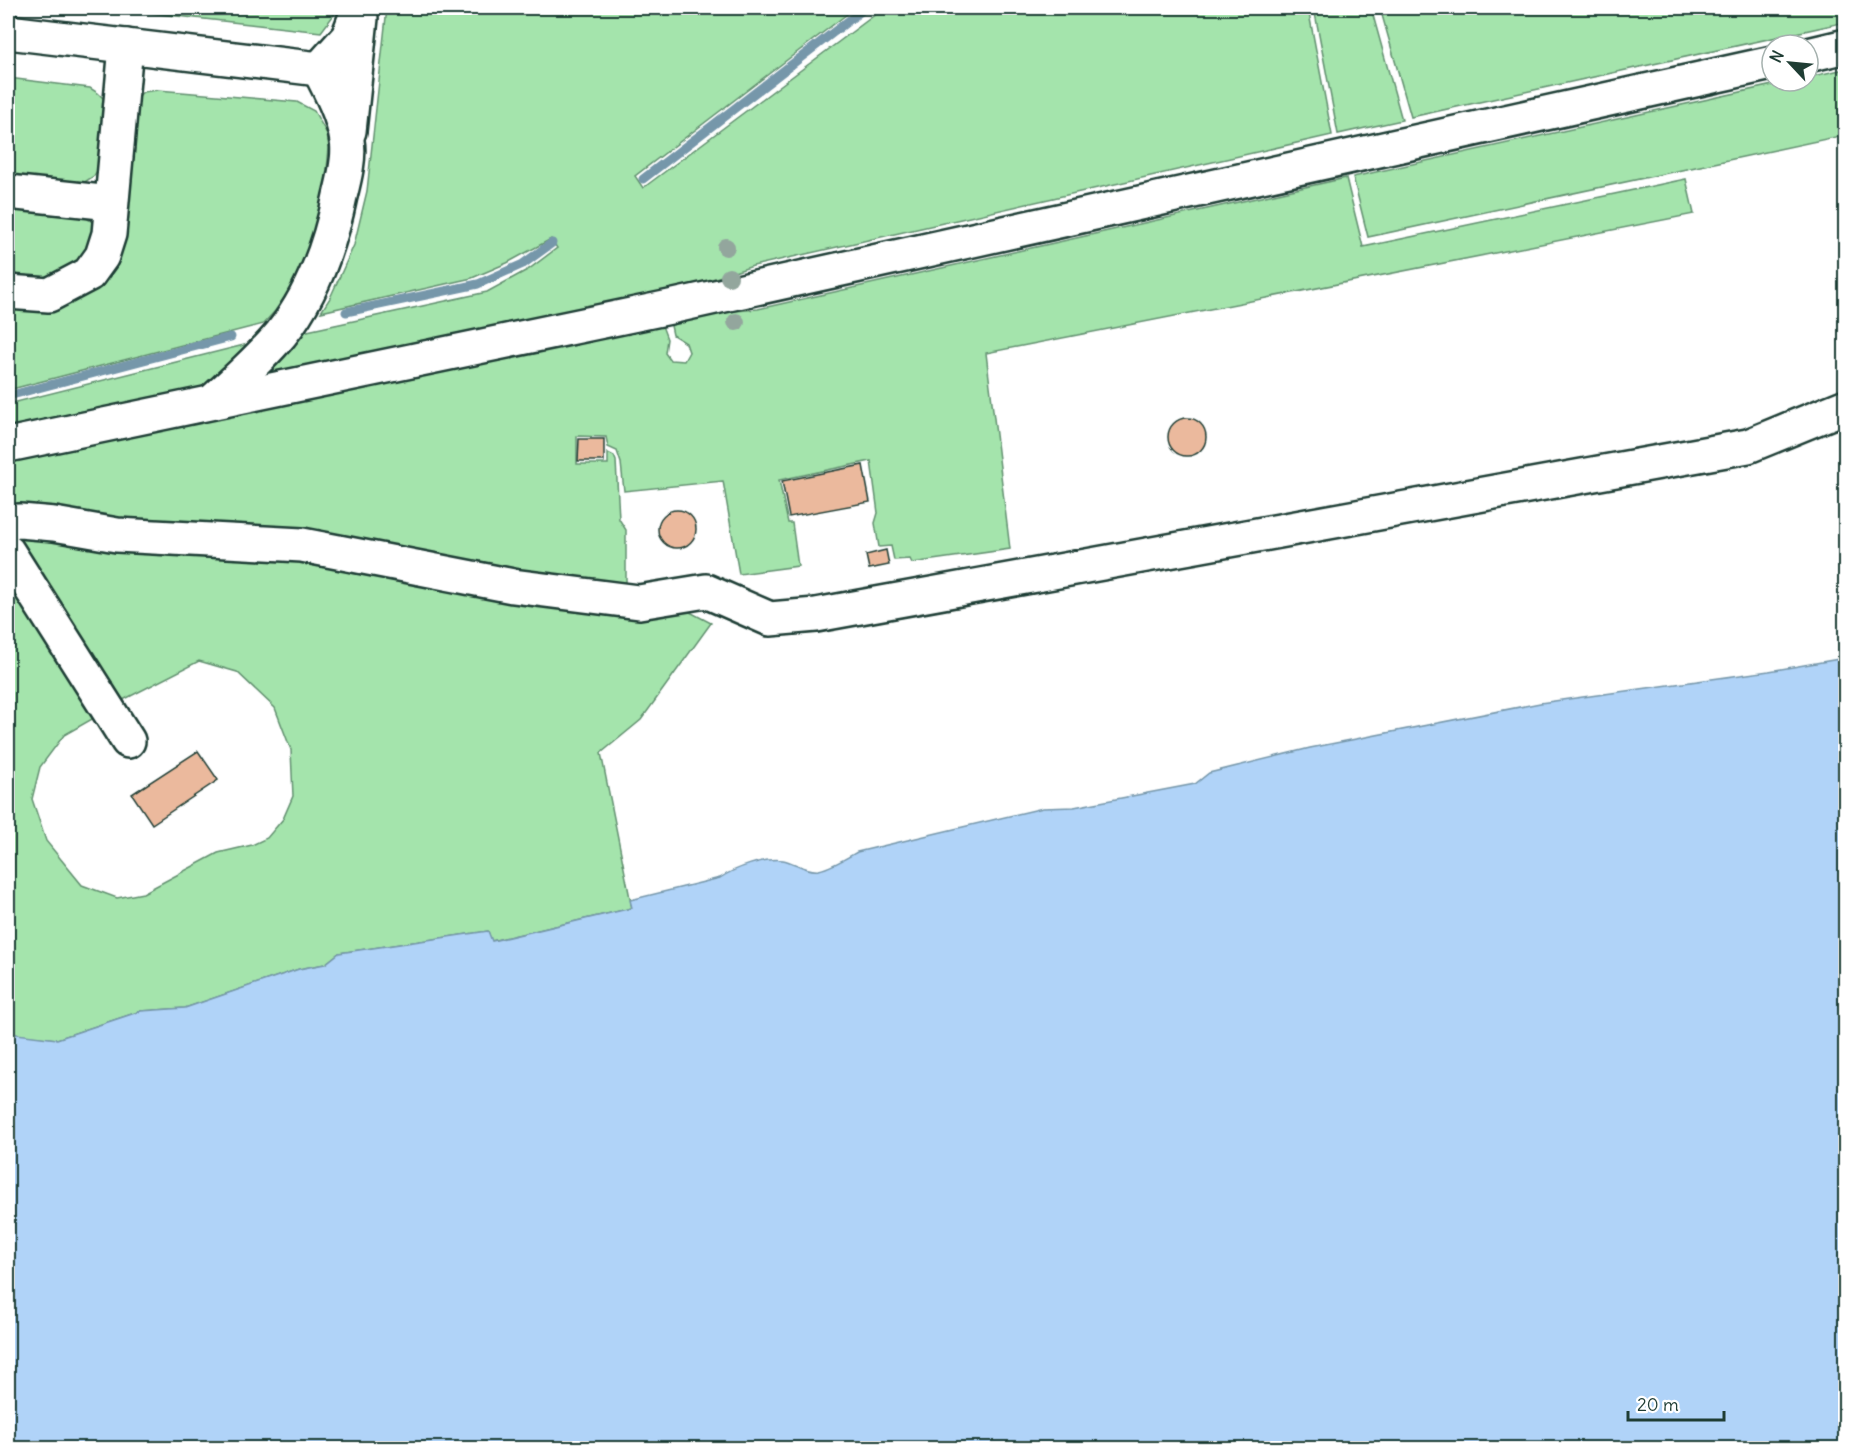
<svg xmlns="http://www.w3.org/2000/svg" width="1853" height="1456" font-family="Delius,sans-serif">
<rect width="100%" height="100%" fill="#fff"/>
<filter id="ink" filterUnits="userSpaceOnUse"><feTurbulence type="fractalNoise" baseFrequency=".0167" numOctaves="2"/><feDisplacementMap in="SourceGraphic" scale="12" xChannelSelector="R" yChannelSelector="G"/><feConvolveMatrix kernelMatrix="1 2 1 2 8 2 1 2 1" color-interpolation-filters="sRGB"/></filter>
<g filter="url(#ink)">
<g fill="#a4e4ac" stroke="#629070" stroke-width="1.5">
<path d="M104,8H339L321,32Z"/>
<path d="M387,8H855L635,176L643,188L884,8H1308L1332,135L753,266L668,293L8,433V404L252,343L487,292L529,269L557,248L551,239L507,263L472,278L321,312L330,298L354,245L367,191Z"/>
<path d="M1314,8H1371L1402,120L1338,134Z"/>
<path d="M1380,8H1845L1846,22L1411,117Z"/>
<path d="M1845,69V135L1368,237L1353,177L1791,81H1808V77Z"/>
<path d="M8,78L90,88L98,93L104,99L107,110L101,164L94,176L77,187L8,183Z"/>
<path d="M158,90L297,102L314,111L327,134L329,148L325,190L314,239L294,283L275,311L263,324L8,390V298L74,294L134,100L143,92Z"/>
<path d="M1346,178L1363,247L1686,179L1694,214L986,353L1010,549L912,563L910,559L894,560L891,546L879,547L875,523L878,513L871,461L779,480L788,523H792L798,566L739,574L723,481L624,491L621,463L617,451L608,447L606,437L577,436V464H608V453L614,456L616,461L619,519L626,530V589L8,509V455L661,323L667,339L665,353L670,360L684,361L689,352L686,343L673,335L670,321L713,313L758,309Z"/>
<path d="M8,206L82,215L92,222L97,234L94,250L64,278L8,283Z"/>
<path d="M18,530L297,554L643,611L690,612L711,623L641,720L601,753L632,908L491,941L488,931L339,953L325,964L299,969L185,1008L141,1011L57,1039L8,1034V574L94,718L64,735L40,767L32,799L46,841L82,885L117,898L143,893L218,853L252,845L267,838L283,819L293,796L291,750L275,708L237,672L199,661L123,700L22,548L17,540Z"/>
</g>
<path fill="#b0d3f8" stroke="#7697aa" stroke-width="1.5" d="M1845,658V1448H8L9,1033L57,1039L141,1011L185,1008L299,969L325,964L339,953L488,931L492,941L632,908L630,900L720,878C735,868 765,857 783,860C794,862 807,872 819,870C832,867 845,859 857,852L1043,808L1074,807L1195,784L1209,773L1310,748L1540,703L1769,671Z"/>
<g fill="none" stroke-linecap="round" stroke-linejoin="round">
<g stroke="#7697aa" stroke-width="9">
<path d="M643,179L865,8"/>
<path d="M346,312L478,284L523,264L552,243"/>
<path d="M8,396L231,337"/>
</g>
</g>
<g fill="#ebb99d" stroke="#1f3d34" stroke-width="1.5">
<circle cx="1187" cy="437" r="19"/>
<path d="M579,439H604V461H578Z"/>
<path d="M863,465L870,502L789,517L782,481Z"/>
<circle cx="677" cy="529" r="19"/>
<path d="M886,550L889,565L869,569L866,555Z"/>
<path d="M198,751L218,780L152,824L132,794Z"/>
</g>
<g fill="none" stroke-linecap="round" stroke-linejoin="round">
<defs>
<g id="minor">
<path d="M8,32L319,69L348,37L359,8"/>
<path d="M1808,55L1846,46"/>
<path d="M349,131L361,18"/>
<path d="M8,192L111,203"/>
<path d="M8,292L49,295L89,274L102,256L109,234L126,46"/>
<path d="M212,402C236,380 260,359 281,334C313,294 330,245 340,196C344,180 350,157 347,141C343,115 331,92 319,69"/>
<path d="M8,445L670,307L1772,63"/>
<path d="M8,522L20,521L54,524L117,535L302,545L513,586L639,602L706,591L770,619L816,615L1748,446L1846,406"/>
<path d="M8,552L128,741"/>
</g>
</defs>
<use href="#minor" stroke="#1f3d34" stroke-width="38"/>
<use href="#minor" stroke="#fff" stroke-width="33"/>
</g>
<g fill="#93a69d">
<circle cx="726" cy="247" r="9"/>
<circle cx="729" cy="277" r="9"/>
<circle cx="736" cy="322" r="9"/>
</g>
</g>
<rect width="1853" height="1456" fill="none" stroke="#fff" stroke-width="30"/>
<rect x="15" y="15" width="1823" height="1426" fill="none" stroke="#1f3d34" stroke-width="2" filter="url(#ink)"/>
<g transform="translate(1790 63) rotate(296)"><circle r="28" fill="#ffffff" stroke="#a5b1ae" stroke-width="1.5"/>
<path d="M0-4.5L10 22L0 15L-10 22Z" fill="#1f3d34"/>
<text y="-9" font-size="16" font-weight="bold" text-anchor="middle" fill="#1f3d34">N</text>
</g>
<path d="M1628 1411v9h96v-9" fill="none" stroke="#1f3d34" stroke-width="3"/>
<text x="1637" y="1411" font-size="18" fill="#1f3d34" stroke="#ffffff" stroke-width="4.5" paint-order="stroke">20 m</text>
</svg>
